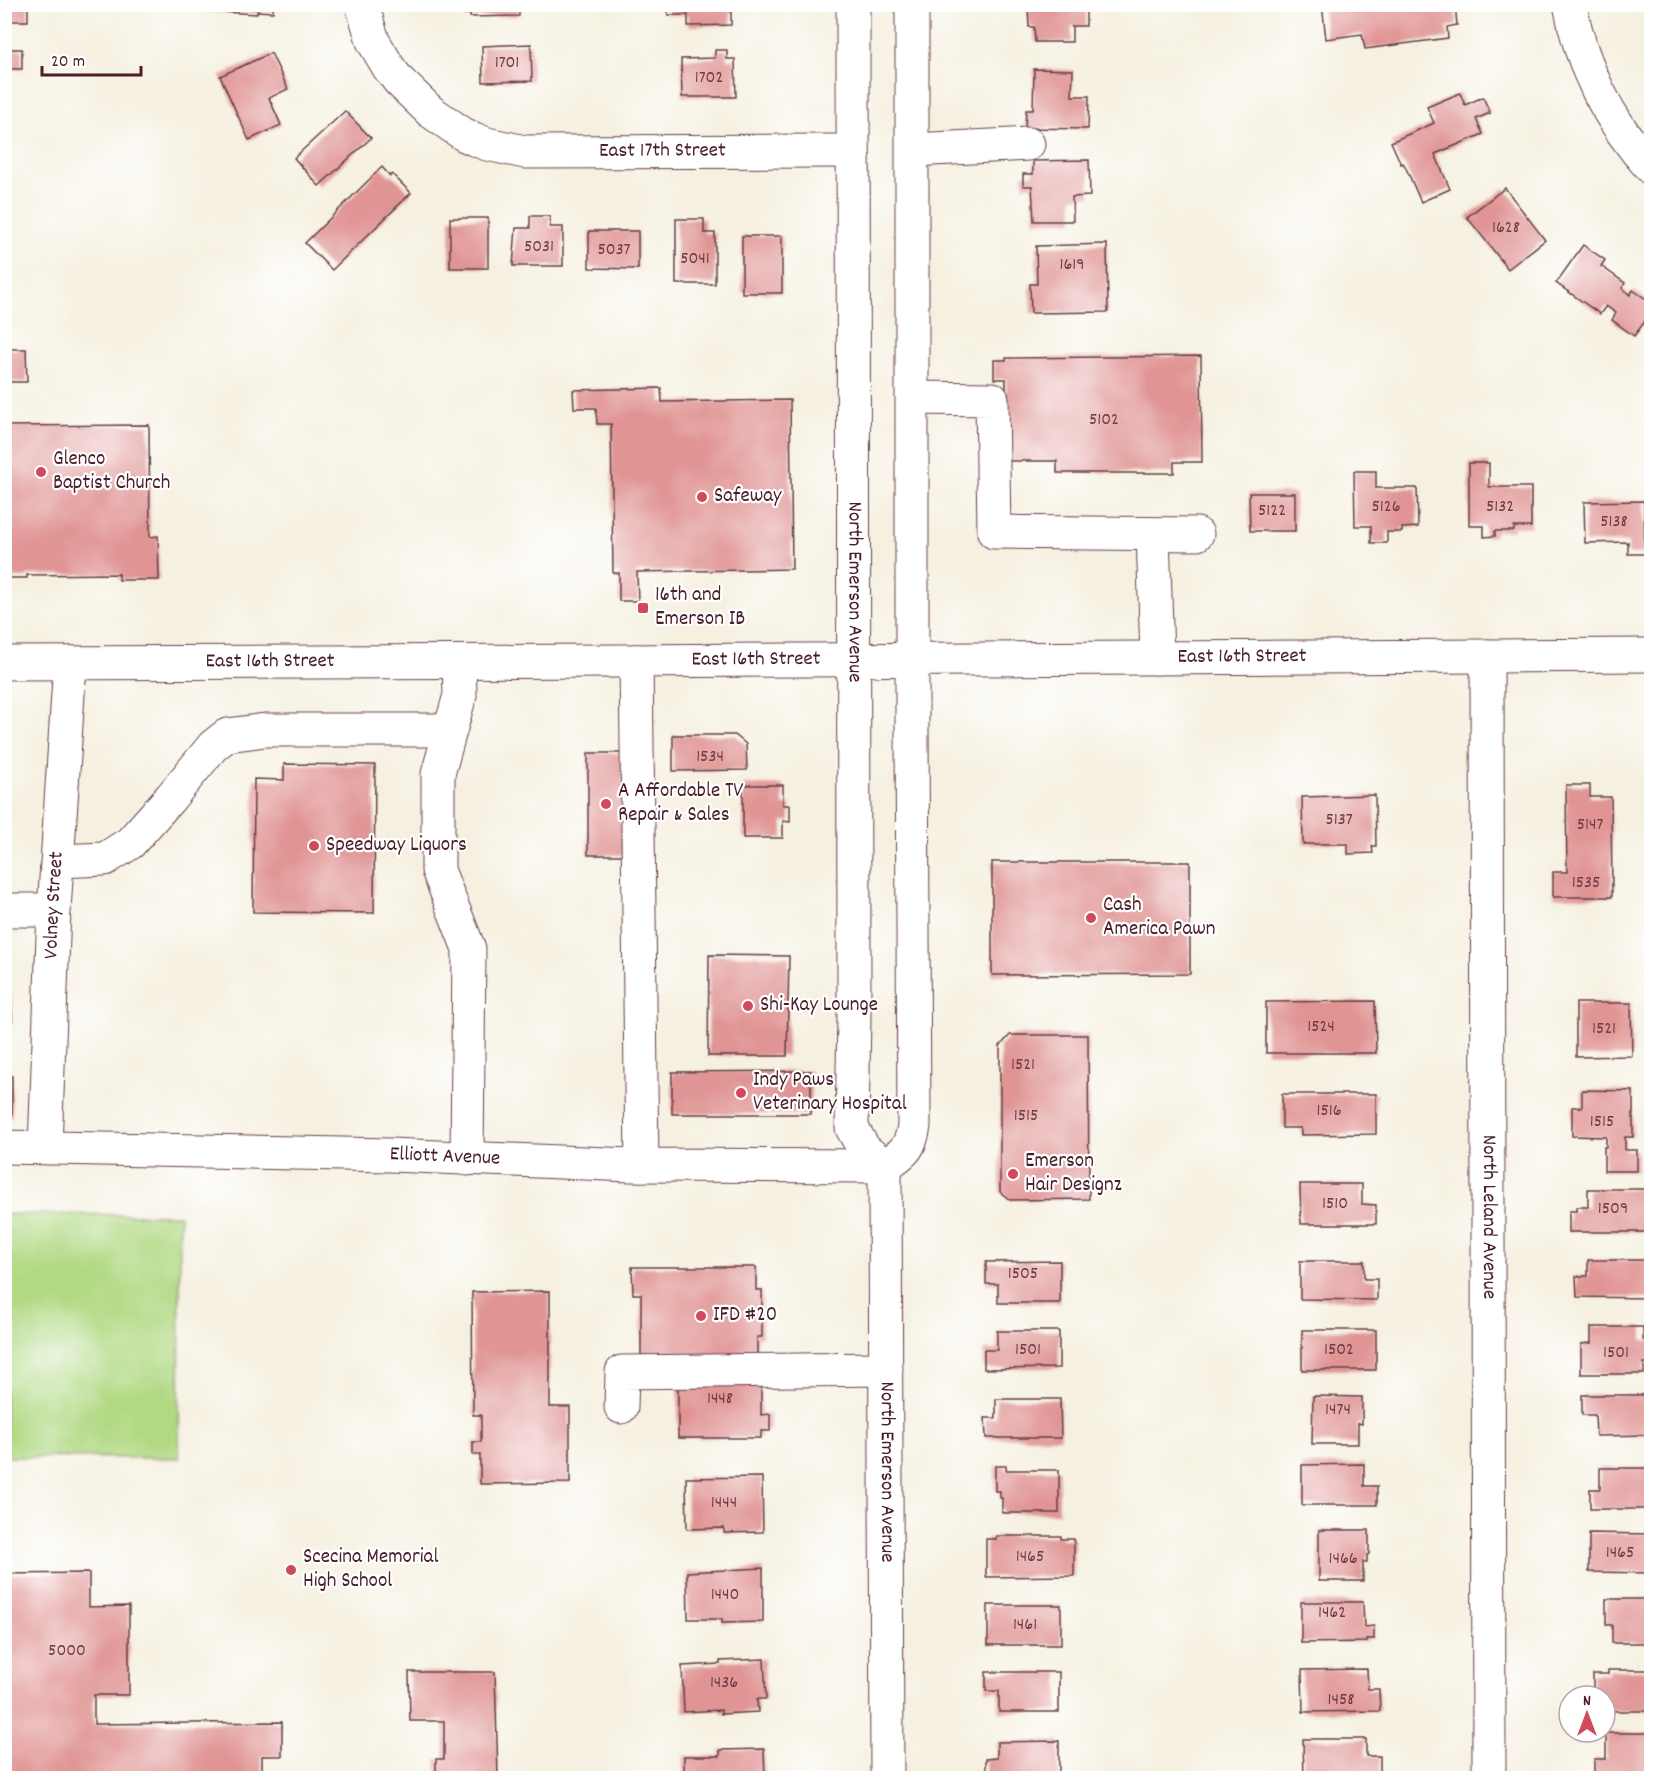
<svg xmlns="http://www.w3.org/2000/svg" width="1656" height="1783" font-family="Dekko,sans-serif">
<rect width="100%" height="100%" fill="#fff"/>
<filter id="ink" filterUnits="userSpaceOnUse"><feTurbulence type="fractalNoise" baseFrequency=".0167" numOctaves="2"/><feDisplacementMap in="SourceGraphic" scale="12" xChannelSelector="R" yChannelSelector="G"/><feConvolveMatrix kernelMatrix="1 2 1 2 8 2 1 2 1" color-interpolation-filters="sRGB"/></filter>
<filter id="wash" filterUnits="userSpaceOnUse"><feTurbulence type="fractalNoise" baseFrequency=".008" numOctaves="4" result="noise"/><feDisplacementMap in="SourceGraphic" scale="24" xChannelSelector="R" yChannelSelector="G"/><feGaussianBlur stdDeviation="1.35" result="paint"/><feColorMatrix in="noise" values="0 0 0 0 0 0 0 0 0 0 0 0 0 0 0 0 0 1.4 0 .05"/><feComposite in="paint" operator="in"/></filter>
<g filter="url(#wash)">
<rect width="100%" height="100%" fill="#f5f0e0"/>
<path fill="#b1d983" stroke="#7e7c57" stroke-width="1.5" d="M5,1214L180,1215L179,1458L5,1457Z"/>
<g id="blocks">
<g fill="#e09594">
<rect x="4" y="4" width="24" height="17"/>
<path d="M203,4H273V12L257,11V14L202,11Z"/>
<path d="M453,4H519V16L470,17V14H453Z"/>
<path d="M668,4H731V25L688,26V15H668Z"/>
<path d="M1034,4H1086V26H1072V42H1035L1034,27H1029L1028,6Z"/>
<path d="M1322,4H1455L1457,25L1447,27L1448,38L1365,49L1362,34L1326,39Z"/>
<path d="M531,44L532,81L483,82L482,46Z"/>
<rect x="4" y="49" width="18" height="20"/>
<path d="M715,50H727V59H735L736,97H682L681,59L715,58Z"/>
<path d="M271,53L288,89L269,98L281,125L249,140L220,76Z"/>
<path d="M1034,69L1073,70L1072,96H1089L1088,129L1025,128L1026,110H1033Z"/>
<path d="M1460,93L1465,105L1483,97L1490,113L1476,119L1483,134L1435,154L1450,189L1421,202L1405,166L1403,163L1401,164L1391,142L1434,123L1427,107Z"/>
<path d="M345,111L371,138L319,186L294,158Z"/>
<path d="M1089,160L1090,196L1072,197L1073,221H1034L1032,186H1023V174H1033V161Z"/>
<path d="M382,167L390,176L392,174L411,193L332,270L305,243Z"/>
<path d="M1505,188L1545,240L1508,269L1467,217Z"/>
<path d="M530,216H550V227H563V266H513L516,228H530Z"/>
<rect x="450" y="218" width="38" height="50"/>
<path d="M676,219H704V233H715V284H676Z"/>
<path d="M589,231H638V269L589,268Z"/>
<rect x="742" y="236" width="40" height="57"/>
<path d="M1107,244L1108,312L1031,313L1030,284H1037L1036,246Z"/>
<path d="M1583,245L1605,260L1601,266L1625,283L1622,288L1630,295L1633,290L1652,303V312L1634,336L1612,320L1616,313L1606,306L1600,314L1556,283Z"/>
<path d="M4,283H7L8,321H4Z"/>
<path d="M4,349H26L27,382H4Z"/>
<path d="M1201,356L1202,462H1174V473H1057V461H1006V379H994V360H1006V358Z"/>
<path d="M661,388L662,402L790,400L792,569L637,572L638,601H619V573H613L611,424H597L596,408H574L573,390Z"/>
<path d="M149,425L150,537L158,536L159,580H119V574L27,575V578H4V426Z"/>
<path d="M1469,463H1489V487H1531V527H1514V531H1495V536L1484,537V526H1469Z"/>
<path d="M1354,471H1376V488H1417L1418,527L1402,528V532H1387V543H1371V526H1355Z"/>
<path d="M1249,493H1295V531H1250Z"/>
<path d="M1644,501L1645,554H1628V542L1585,543L1584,502Z"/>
<path d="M673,735H735L746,744L747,770L673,771Z"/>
<rect x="588" y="753" width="35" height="102"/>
<path d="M284,764L375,765L374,913L253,912L254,779L284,780Z"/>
<path d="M743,785H783V805H790V822L783,821V838H743Z"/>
<path d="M1566,785H1590V797H1611L1612,897H1553V872H1567Z"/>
<path d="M1375,795L1376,846H1372L1373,853L1348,854V844H1303L1302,797Z"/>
<path d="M992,862H1190V974L992,975Z"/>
<path d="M709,955L789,956L787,1056H708Z"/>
<path d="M4,991H11L12,1022H4Z"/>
<path d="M1375,1001L1376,1053H1266V1002Z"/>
<path d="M1576,1003H1631L1632,1056L1576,1057Z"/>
<path d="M1010,1035H1088L1089,1199L1010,1200L1000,1192V1046Z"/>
<path d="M811,1071V1114H672V1072Z"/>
<path d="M5,1076H12V1117L5,1118Z"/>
<path d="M1582,1090L1633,1091V1137H1625V1150H1637V1171H1604V1147H1606V1137L1572,1136V1107H1582Z"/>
<path d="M1282,1094H1376V1134L1301,1135V1128H1282Z"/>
<path d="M1300,1184H1362V1204L1376,1205V1224H1301Z"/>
<path d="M1588,1189H1649V1232H1569V1211H1576V1207H1588Z"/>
<path d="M1588,1260H1650V1298L1577,1297L1576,1276H1588Z"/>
<path d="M1060,1261V1303H998V1284H986V1262Z"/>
<path d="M1300,1261H1364V1279H1377V1300L1300,1299Z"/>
<path d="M632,1267H756V1290H762V1337H757V1357H641V1294H633Z"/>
<path d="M550,1291V1407H570V1483L480,1484V1455H473V1442H481V1415H473L472,1292Z"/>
<path d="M1591,1327H1643V1340H1652V1363H1644V1374H1581V1344L1591,1343Z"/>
<rect x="1302" y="1330" width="74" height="40"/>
<path d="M997,1331H1059V1368L984,1369V1350H997Z"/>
<path d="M761,1381V1415L770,1414V1431H761V1438H678V1385Z"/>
<path d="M1582,1395H1652V1435L1596,1436L1595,1415H1582Z"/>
<path d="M1313,1396L1362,1397V1424L1358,1423V1444H1312Z"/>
<path d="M996,1399H1060L1061,1438H986L985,1418H996Z"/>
<path d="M1364,1464V1486H1377V1505H1302V1465Z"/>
<path d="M995,1466H1006V1470H1059V1513H1002V1498H1000V1491H995Z"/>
<path d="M1600,1468H1652V1509H1590V1489H1600Z"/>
<path d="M762,1477L763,1532L724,1533V1528L687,1529L686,1478Z"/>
<path d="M1319,1530H1369V1554L1367,1555V1562H1363V1581H1319Z"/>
<path d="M1589,1533L1652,1534V1573L1589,1572Z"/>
<path d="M996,1536H1061V1539H1074V1576L986,1577V1539H996Z"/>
<path d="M763,1568V1622L722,1623V1619H688L687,1572Z"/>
<path d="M89,1573V1607L129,1606V1695H94V1724L282,1722V1756H262V1778H4V1574Z"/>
<path d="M1606,1599H1652V1643H1612V1625H1606Z"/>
<path d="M1301,1602H1363L1364,1627L1374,1626V1639H1367V1642L1301,1643Z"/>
<rect x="988" y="1605" width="73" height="40"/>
<path d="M764,1659L766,1699H757L758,1712L721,1714V1710L684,1712L682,1666L720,1664V1661Z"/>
<path d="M1367,1669L1368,1689H1379L1380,1711L1303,1712L1302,1670Z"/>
<path d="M1608,1670H1652V1711H1605V1696H1593V1674H1608Z"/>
<path d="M409,1672H495L498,1778H436V1759H444V1721H410Z"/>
<path d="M986,1672H1059V1712H999V1691H986Z"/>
<path d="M1606,1733H1652V1778H1594V1759H1606Z"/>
<path d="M1303,1739H1366V1756H1380V1778H1304Z"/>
<path d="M1059,1741V1778H986V1759L997,1758V1742Z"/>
<path d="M764,1749L765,1778H684V1756H720V1750Z"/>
</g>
</g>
</g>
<g filter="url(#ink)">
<use href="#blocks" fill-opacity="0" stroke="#643e46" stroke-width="1.5"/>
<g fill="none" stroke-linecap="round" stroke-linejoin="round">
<defs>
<g id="minor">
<path id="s1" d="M362,4L373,41L389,68L399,81L430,111L463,134L474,139L487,144L525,152L853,151"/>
<path d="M1570,4C1581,67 1609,122 1652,169"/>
<path d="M913,150L1028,144"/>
<path d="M913,398L992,399L994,532L1197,534"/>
<path d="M1153,534L1157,658"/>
<path id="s2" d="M1487,656L1489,1778"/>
<path d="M636,661L642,1165"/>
<path d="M459,662L460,695L438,774V870L469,949L467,1159"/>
<path d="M58,861L105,859L130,843L171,797L213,746L227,735L265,730H450"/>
<path d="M4,910H54"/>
<path id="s3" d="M4,1147L390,1155L631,1165L885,1166"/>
<path id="s4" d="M45,1147L54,910L70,663"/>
<path d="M621,1407L622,1372L886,1369"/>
</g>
<g id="major">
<path id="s5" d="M853,4L854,1016L852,1128L864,1149L885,1166"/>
<path id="s6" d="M4,663L620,661L1652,655"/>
<path d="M885,1166C904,1152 910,1150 914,1126L912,729V4"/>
<path id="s7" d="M885,1166L887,1778"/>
</g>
</defs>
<use href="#minor" stroke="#643e46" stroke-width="35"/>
<use href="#major" stroke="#643e46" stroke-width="35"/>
<use href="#minor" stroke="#fff" stroke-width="33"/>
<use href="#major" stroke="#fff" stroke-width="33"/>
</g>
</g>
<g fill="#d1495b" stroke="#fff" stroke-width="2">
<circle cx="41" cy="472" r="6"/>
<circle cx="702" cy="497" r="6"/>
<rect x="637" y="602" width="12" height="12" rx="3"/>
<circle cx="606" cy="804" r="6"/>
<circle cx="314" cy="846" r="6"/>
<circle cx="1091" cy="918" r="6"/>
<circle cx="748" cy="1006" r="6"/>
<circle cx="741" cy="1093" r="6"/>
<circle cx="1013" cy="1174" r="6"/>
<circle cx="701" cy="1316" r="6"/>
<circle cx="291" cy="1570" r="6"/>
</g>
<g text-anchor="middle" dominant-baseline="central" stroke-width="4.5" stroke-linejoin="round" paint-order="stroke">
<g font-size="18" fill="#703c45">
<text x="507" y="63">1701</text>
<text x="709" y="78">1702</text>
<text x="1506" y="228">1628</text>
<text x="539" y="247">5031</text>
<text x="614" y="250">5037</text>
<text x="695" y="259">5041</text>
<text x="1072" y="265">1619</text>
<text x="1104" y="420">5102</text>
<text x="1386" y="507">5126</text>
<text x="1500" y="507">5132</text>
<text x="1272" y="511">5122</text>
<text x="1614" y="522">5138</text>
<text x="710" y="757">1534</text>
<text x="1339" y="820">5137</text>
<text x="1590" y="825">5147</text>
<text x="1586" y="883">1535</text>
<text x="1321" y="1027">1524</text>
<text x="1604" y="1029">1521</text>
<text x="1023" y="1065">1521</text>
<text x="1329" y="1111">1516</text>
<text x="1026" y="1116">1515</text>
<text x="1602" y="1122">1515</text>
<text x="1335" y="1204">1510</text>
<text x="1613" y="1209">1509</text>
<text x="1023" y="1274">1505</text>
<text x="1028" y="1350">1501</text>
<text x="1339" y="1350">1502</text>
<text x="1616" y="1353">1501</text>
<text x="720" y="1399">1448</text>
<text x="1338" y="1410">1474</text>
<text x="724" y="1503">1444</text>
<text x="1620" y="1553">1465</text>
<text x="1030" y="1557">1465</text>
<text x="1343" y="1559">1466</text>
<text x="725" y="1595">1440</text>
<text x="1332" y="1613">1462</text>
<text x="1025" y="1625">1461</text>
<text x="67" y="1651">5000</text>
<text x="724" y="1683">1436</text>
<text x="1341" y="1700">1458</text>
</g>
<g font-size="21" fill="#4a1f2b" stroke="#fff">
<text stroke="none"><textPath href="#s1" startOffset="372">East 17th Street</textPath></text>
<text stroke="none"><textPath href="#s5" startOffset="588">North Emerson Avenue</textPath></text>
<text stroke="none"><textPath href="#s6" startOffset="1238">East 16th Street</textPath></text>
<text stroke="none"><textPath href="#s6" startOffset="752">East 16th Street</textPath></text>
<text stroke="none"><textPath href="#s6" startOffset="266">East 16th Street</textPath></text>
<text stroke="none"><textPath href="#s4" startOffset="242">Volney Street</textPath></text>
<text stroke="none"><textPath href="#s3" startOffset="441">Elliott Avenue</textPath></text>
<text stroke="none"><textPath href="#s2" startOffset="561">North Leland Avenue</textPath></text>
<text stroke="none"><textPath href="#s7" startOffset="306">North Emerson Avenue</textPath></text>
</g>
<g font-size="21" fill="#4a1f2b" stroke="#fff" text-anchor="start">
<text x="53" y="460">Glenco<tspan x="53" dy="24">Baptist Church</tspan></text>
<text x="714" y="497">Safeway</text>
<text x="655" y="596">16th and<tspan x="655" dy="24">Emerson IB</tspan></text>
<text x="618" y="792">A Affordable TV<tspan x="618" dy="24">Repair &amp; Sales</tspan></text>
<text x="326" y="846">Speedway Liquors</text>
<text x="1103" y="906">Cash<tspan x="1103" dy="24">America Pawn</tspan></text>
<text x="760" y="1006">Shi-Kay Lounge</text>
<text x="753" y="1081">Indy Paws<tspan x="753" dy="24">Veterinary Hospital</tspan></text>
<text x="1025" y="1162">Emerson<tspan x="1025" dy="24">Hair Designz</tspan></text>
<text x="713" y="1316">IFD #20</text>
<text x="303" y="1558">Scecina Memorial<tspan x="303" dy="24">High School</tspan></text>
</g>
</g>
<rect width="1656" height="1783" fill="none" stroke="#fff" stroke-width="24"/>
<g transform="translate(1587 1714)"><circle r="28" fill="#ffffff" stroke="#b7a5aa" stroke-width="1.5"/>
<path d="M0-4.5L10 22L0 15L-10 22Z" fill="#d1495b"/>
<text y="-9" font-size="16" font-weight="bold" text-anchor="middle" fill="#4a1f2b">N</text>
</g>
<path d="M42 66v9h99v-9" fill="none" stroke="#4a1f2b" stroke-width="3"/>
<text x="51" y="66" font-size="18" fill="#4a1f2b" stroke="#ffffff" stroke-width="4.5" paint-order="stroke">20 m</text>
</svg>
